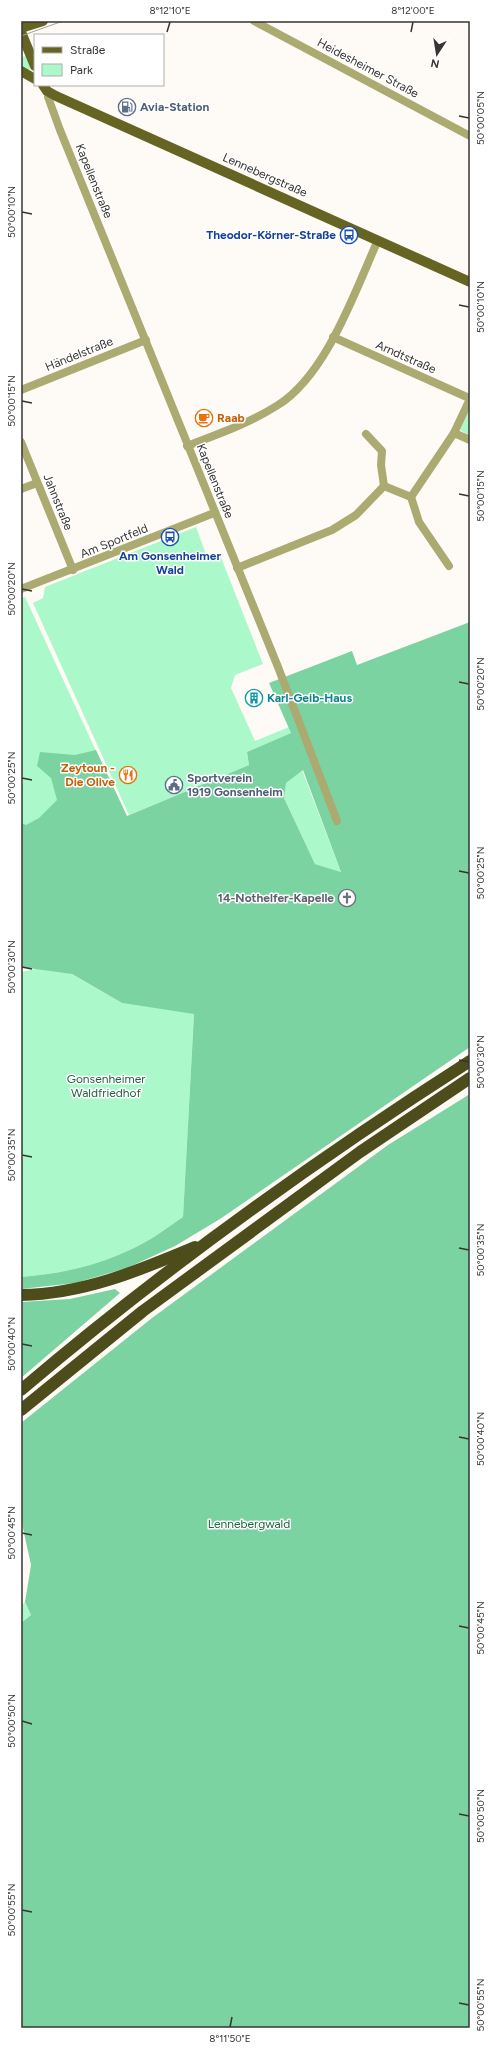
<svg xmlns="http://www.w3.org/2000/svg" width="491" height="2049" font-family="Figtree,sans-serif">
<rect width="100%" height="100%" fill="#fefaf6"/>
<g fill="#abf9cb">
<path d="M26,56L31,68L29,70L21,67V57Z"/>
<path d="M470,408V436L460,430Z"/>
<path d="M196,527L208,560L220,555L263,664L235,675L231,688L255,741L289,727L291,733L247,752L249,765L129,815L33,603L43,598L45,587Z"/>
<path d="M25,597L126,816L21,950V598Z"/>
<path d="M302,770L341,872L315,864L284,798L286,783Z"/>
<path d="M56,965L122,1003L194,1013L183,1217C168,1227 153,1239 136,1247C100,1265 61,1274 21,1277V972Z"/>
<path d="M25,1602L31,1615L21,1623V1606Z"/>
</g>
<g fill="#7cd3a2" fill-rule="evenodd">
<path d="M470,622V1047L220,1219L175,1246L127,1268L75,1283L21,1289V1277C61,1274 100,1265 136,1247C153,1239 168,1227 183,1217L194,1014L122,1003L72,974L21,967V823L26,825L39,818L57,800L51,778L37,766L40,752L75,755L96,750L127,816L249,765L247,752L291,733L269,683L352,651L357,665ZM303,770L341,872L315,864L284,798L286,783Z"/>
<path d="M470,1094V2028H21V1623L31,1615L25,1602L31,1565L21,1519V1423L152,1318L388,1145Z"/>
<path d="M115,1289L120,1293L21,1378V1302L70,1299Z"/>
</g>
<g fill="none" stroke-linecap="round" stroke-linejoin="round">
<g stroke="#abaa71" stroke-width="8">
<path d="M254,21L470,136"/>
<path d="M49,92L48,97L60,130L278,667L337,821"/>
<path d="M333,337L469,398"/>
<path d="M21,390L146,340"/>
<path d="M470,399L454,433L470,440"/>
<path d="M366,434L382,451L381,465L384,486"/>
<path d="M21,442L73,570"/>
<path d="M187,446C218,434 250,423 278,405C327,374 355,291 378,240"/>
<path d="M21,489L37,483"/>
<path d="M411,497L419,522L449,566"/>
<path d="M237,568L332,530L356,515L384,486L411,497L454,433"/>
<path d="M21,589L214,513"/>
</g>
<g stroke="#666422" stroke-width="10">
<path d="M21,28L43,21"/>
<path d="M21,32L35,66"/>
<path d="M21,71L35,79"/>
<path d="M43,85L47,91L56,96L470,282"/>
</g>
<g stroke="#4d4c1b" stroke-width="12">
<path d="M21,1295C83,1294 138,1271 195,1247"/>
<path d="M21,1390C162,1270 314,1161 470,1061"/>
<path d="M21,1410L143,1311L360,1152L470,1078"/>
</g>
<path stroke="#a4a09d" stroke-width="1" d="M21,36L63,21"/>
</g>
<path fill="none" stroke="#373432" stroke-width="1.5" d="M167,32L170,22M411,32L413,22M459,116L469,118M22,212L32,214M459,305L469,307M22,401L32,403M459,494L469,496M22,589L32,591M459,682L469,684M22,778L32,780M459,871L469,873M22,967L32,969M459,1060L469,1062M22,1155L32,1157M459,1248L469,1250M22,1344L32,1346M459,1437L469,1439M22,1533L32,1535M459,1626L469,1628M22,1721L32,1724M459,1814L469,1816M22,1910L32,1912M459,2003L469,2005M230,2027L232,2017"/>
<defs>
<symbol id="fuel-ring" viewBox="-11 -11 22 22"><circle r="9.5" fill="#fff" stroke="#5c6f8a" stroke-width="1.5"/><path d="M-5.5-6h7V0h2V4h1.3V-2.5L3-4.5l.8-.8L6-3V5H2.5V1h-1V6h-7ZM-4.2-4.7v3.2H.2V-4.7Z" fill="#5c6f8a"/></symbol>
<symbol id="bus-ring" viewBox="-11 -11 22 22"><circle r="9.5" fill="#fff" stroke="#1a4fb4" stroke-width="1.5"/><path d="M-5-6H5V4H4V6H2V4H-2V6H-4V4H-5ZM-3.5-4V0h7V-4ZM-3.5 1.2v1.5H-2V1.2ZM2 1.2v1.5H3.5V1.2Z" fill="#1a4fb4"/></symbol>
<symbol id="cafe-ring" viewBox="-11 -11 22 22"><circle r="9.5" fill="#fff" stroke="#e8710a" stroke-width="1.5"/><path d="M-5.5-4.5H6V0H3Q3 3.5 0 3.5H-2.5Q-5.5 3.5-5.5 0ZM3-3.2v2h1.7v-2ZM-6 4.5H4V6H-6Z" fill="#e8710a"/></symbol>
<symbol id="building-ring" viewBox="-11 -11 22 22"><circle r="9.5" fill="#fff" stroke="#0f9aa8" stroke-width="1.5"/><path d="M-4-6H4V6H1V3H-1V6H-4ZM-2.5-4.3h1.7v1.8h-1.7ZM.8-4.3h1.7v1.8H.8ZM-2.5-1h1.7V.8h-1.7ZM.8-1h1.7V.8H.8Z" fill="#0f9aa8"/></symbol>
<symbol id="restaurant-ring" viewBox="-11 -11 22 22"><circle r="9.5" fill="#fff" stroke="#e8710a" stroke-width="1.5"/><path d="M-5-6h1v4h1v-4h1v4h1v-4h1v5L-1.5 .5V6h-2V.5L-5-1ZM5-6V6H3V1.5H1.5Q1.5-4 5-6Z" fill="#e8710a"/></symbol>
<symbol id="civic-ring" viewBox="-11 -11 22 22"><circle r="9.5" fill="#fff" stroke="#5c6f8a" stroke-width="1.5"/><path d="M-.6-6.5H3V-4.5H.6V-3L4-1V1h2V6H-6V1h2V-1L-.6-3ZM-1.2 2.5V6h2.4V2.5Z" fill="#5c6f8a"/></symbol>
<symbol id="church-ring" viewBox="-11 -11 22 22"><circle r="9.5" fill="#fff" stroke="#6b7280" stroke-width="1.5"/><path d="M-1.2-6h2.4v3.5h3.3v2.4h-3.3V6h-2.4V-.1h-3.3v-2.4h3.3Z" fill="#6b7280"/></symbol>
</defs>
<g fill-rule="evenodd">
<use href="#fuel-ring" x="117" y="97" width="20" height="20"/>
<use href="#bus-ring" x="339" y="225" width="20" height="20"/>
<use href="#cafe-ring" x="194" y="408" width="20" height="20"/>
<use href="#bus-ring" x="160" y="527" width="20" height="20"/>
<use href="#building-ring" x="244" y="688" width="20" height="20"/>
<use href="#restaurant-ring" x="118" y="765" width="20" height="20"/>
<use href="#civic-ring" x="164" y="775" width="20" height="20"/>
<use href="#church-ring" x="337" y="888" width="20" height="20"/>
</g>
<g text-anchor="middle" dominant-baseline="central" stroke-width="3" stroke-linejoin="round" paint-order="stroke">
<g font-size="12" fill="#373432" stroke="#fff">
<text transform="translate(368 68) rotate(28)">Heidesheimer Straße</text>
<text transform="translate(265 175) rotate(24)">Lennebergstraße</text>
<text transform="translate(94 181) rotate(68)">Kapellenstraße</text>
<text transform="translate(79 354) rotate(-22)">Händelstraße</text>
<text transform="translate(406 357) rotate(24)">Arndtstraße</text>
<text transform="translate(215 481) rotate(68)">Kapellenstraße</text>
<text transform="translate(58 502) rotate(68)">Jahnstraße</text>
<text transform="translate(114 541) rotate(-22)">Am Sportfeld</text>
</g>
<g font-size="12" font-weight="bold" fill="#4e5e75" stroke="#fff" text-anchor="start">
<text x="140" y="107">Avia-Station</text>
<text x="187" y="778">Sportverein<tspan x="187" dy="14">1919 Gonsenheim</tspan></text>
</g>
<g font-size="12" font-weight="bold" fill="#164399" stroke="#fff" text-anchor="end">
<text x="336" y="235">Theodor-Körner-Straße</text>
<text x="170" y="556" text-anchor="middle">Am Gonsenheimer<tspan x="170" dy="14">Wald</tspan></text>
</g>
<g font-size="12" font-weight="bold" fill="#c56008" stroke="#fff" text-anchor="start">
<text x="217" y="418">Raab</text>
<text x="115" y="768" text-anchor="end">Zeytoun -<tspan x="115" dy="14">Die Olive</tspan></text>
</g>
<g font-size="12" font-weight="bold" fill="#0d838f" stroke="#fff" text-anchor="start">
<text x="267" y="698">Karl-Geib-Haus</text>
</g>
<g font-size="12" font-weight="bold" fill="#5b616d" stroke="#fff" text-anchor="end">
<text x="334" y="898">14-Nothelfer-Kapelle</text>
</g>
<g font-size="12" fill="#226241" stroke="#fff">
<text x="106" y="1079">Gonsenheimer<tspan x="106" dy="14">Waldfriedhof</tspan></text>
<text x="249" y="1524">Lennebergwald</text>
</g>
</g>
<rect width="491" height="2049" fill="none" stroke="#ffffff" stroke-width="44"/>
<rect x="34" y="34" width="130" height="52" fill="#ffffff" stroke="#afaead"/>
<rect x="42" y="47" width="20" height="6" fill="#666422" stroke="#afaead"/>
<text x="70" y="54" font-size="12" fill="#373432">Straße</text>
<rect x="42" y="64" width="20" height="12" fill="#abf9cb" stroke="#afaead"/>
<text x="70" y="74" font-size="12" fill="#373432">Park</text>
<g transform="translate(437 54) rotate(192)" stroke="#ffffff" stroke-width="3" paint-order="stroke">
<path d="M0-3L7 15L0 10L-7 15Z" fill="#373432"/>
<text y="-6" font-size="11" font-weight="bold" text-anchor="middle" fill="#373432">N</text>
</g>
<rect x="22" y="22" width="447" height="2005" fill="none" stroke="#373432" stroke-width="1.5"/>
<g font-size="10" text-anchor="middle" fill="#373432">
<text x="170" y="14">8°12'10"E</text>
<text x="413" y="14">8°12'00"E</text>
<text transform="translate(480 118) rotate(-90)" y="4">50°00'05"N</text>
<text transform="translate(11 212) rotate(-90)" y="4">50°00'10"N</text>
<text transform="translate(480 307) rotate(-90)" y="4">50°00'10"N</text>
<text transform="translate(11 401) rotate(-90)" y="4">50°00'15"N</text>
<text transform="translate(480 496) rotate(-90)" y="4">50°00'15"N</text>
<text transform="translate(11 589) rotate(-90)" y="4">50°00'20"N</text>
<text transform="translate(480 684) rotate(-90)" y="4">50°00'20"N</text>
<text transform="translate(11 778) rotate(-90)" y="4">50°00'25"N</text>
<text transform="translate(480 873) rotate(-90)" y="4">50°00'25"N</text>
<text transform="translate(11 967) rotate(-90)" y="4">50°00'30"N</text>
<text transform="translate(480 1062) rotate(-90)" y="4">50°00'30"N</text>
<text transform="translate(11 1155) rotate(-90)" y="4">50°00'35"N</text>
<text transform="translate(480 1250) rotate(-90)" y="4">50°00'35"N</text>
<text transform="translate(11 1344) rotate(-90)" y="4">50°00'40"N</text>
<text transform="translate(480 1439) rotate(-90)" y="4">50°00'40"N</text>
<text transform="translate(11 1533) rotate(-90)" y="4">50°00'45"N</text>
<text transform="translate(480 1628) rotate(-90)" y="4">50°00'45"N</text>
<text transform="translate(11 1721) rotate(-90)" y="4">50°00'50"N</text>
<text transform="translate(480 1816) rotate(-90)" y="4">50°00'50"N</text>
<text transform="translate(11 1910) rotate(-90)" y="4">50°00'55"N</text>
<text transform="translate(480 2005) rotate(-90)" y="4">50°00'55"N</text>
<text x="230" y="2042">8°11'50"E</text>
</g>
</svg>
